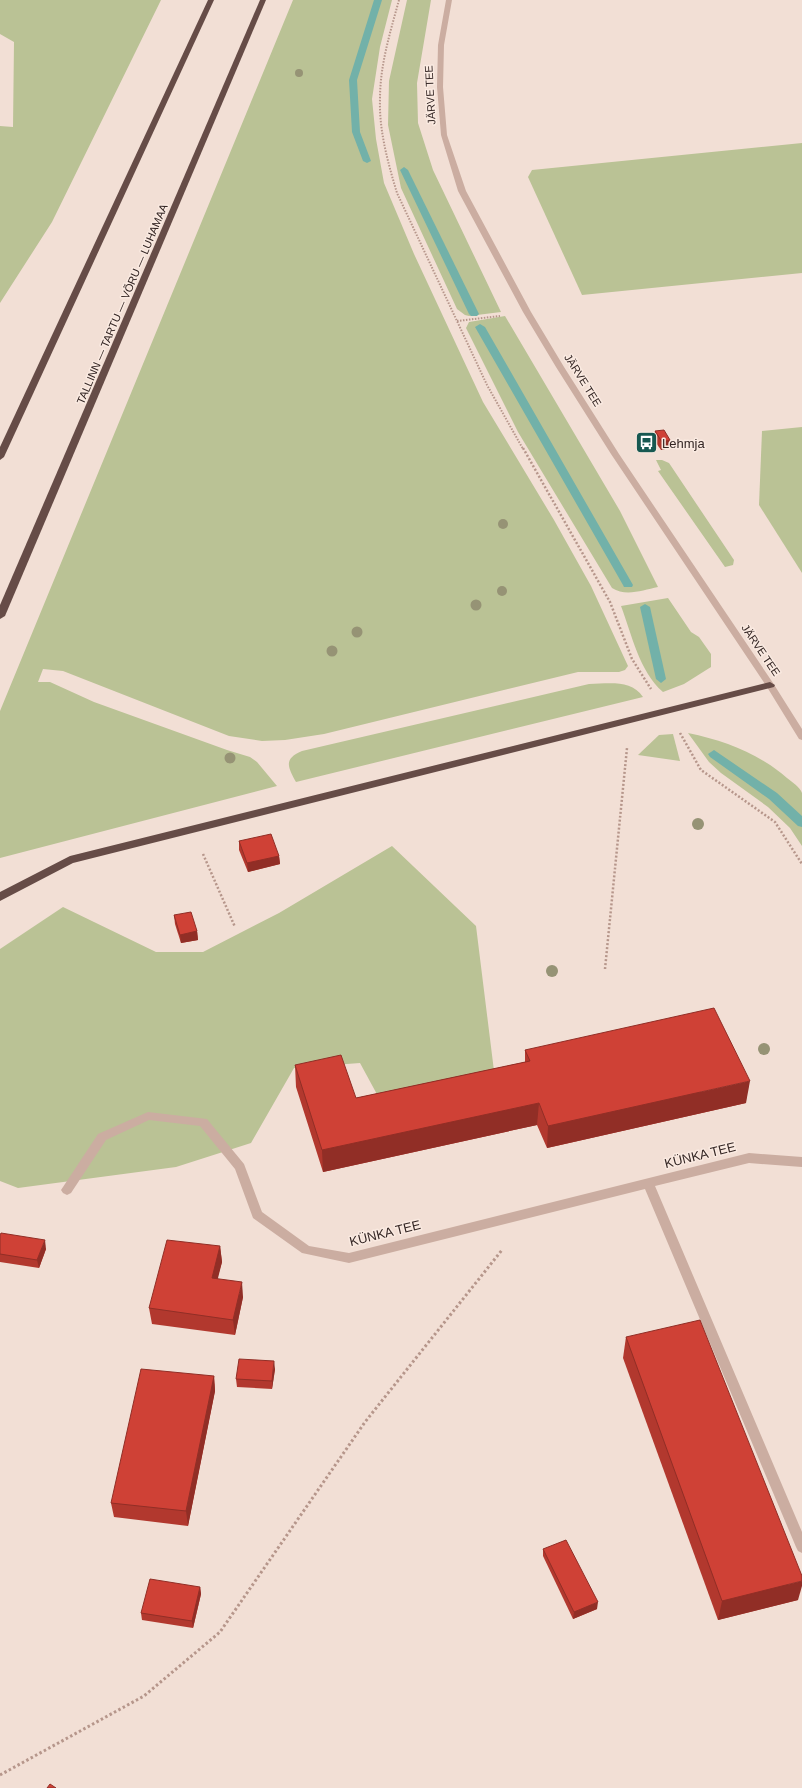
<svg xmlns="http://www.w3.org/2000/svg" width="802" height="1788" font-family="Helvetica,sans-serif">
<rect width="100%" height="100%" fill="#f2dfd5"/>
<g fill="#bac295">
<path d="M0,0H161L52,222L0,303V126L13,127L14,42L0,34Z"/>
<path d="M293,0H392L380,47L372,99L376,139L384,183L414,254L483,402L554,520L591,586L628,666L625,670L619,672H578L324,734L285,740L262,741L229,736L63,671L43,669L38,682H50L94,702L227,750L250,757L257,762L277,786L0,858V711Z"/>
<path d="M407,0H431L417,83L418,123L433,170L501,312L469,316L465,315L457,309L401,188L388,125L389,81Z"/>
<path d="M802,143V273L582,295L528,177L532,170Z"/>
<path d="M505,316L620,511L658,587C643,590 626,597 612,588L518,432L466,328L469,322Z"/>
<path d="M802,427V573L759,505L762,431Z"/>
<path d="M656,460H662L669,463L734,560L733,565L725,567L658,471L661,470Z"/>
<path d="M668,598L691,632L699,637L711,654V667L684,684L663,692C639,671 632,635 621,606Z"/>
<path d="M589,684C608,684 631,679 643,697L296,782C288,767 283,759 302,751Z"/>
<path d="M688,733C726,741 758,753 787,778C792,782 800,787 802,793C802,801 802,836 802,846L790,828L768,807L721,773L709,762Z"/>
<path d="M673,734L680,761L638,755L659,735Z"/>
<path d="M392,846L476,926L494,1071L379,1098L360,1063L294,1068L251,1143L176,1167L18,1188L0,1181V949L63,907L156,952H203L279,913Z"/>
</g>
<g fill="none" stroke-linecap="round" stroke-linejoin="round">
<g fill="#72b1a9" fill-rule="evenodd">
<path d="M374,0H382L357,80L360,132L371,161L367,163L363,161L352,132L349,80Z"/>
<path d="M404,167L408,170L479,314L477,316H471L469,314L400,170Z"/>
<path d="M480,324L485,327L633,585L632,587H624L623,585L475,327Z"/>
<path d="M645,604L650,607L666,679L661,683L656,679L640,607Z"/>
<path d="M714,750L777,793L802,816V827L798,826L769,799L710,757L708,754Z"/>
</g>
<g stroke="#b6968b" stroke-width="2" stroke-dasharray="1.5 1.5" stroke-linecap="butt">
<path d="M399,0C390,33 380,65 380,99C379,131 388,163 397,193L487,385L523,449"/>
<path d="M457,321L500,316"/>
</g>
<g stroke="#b6968b" stroke-width="2.5" stroke-dasharray="2 2" stroke-linecap="butt">
<path d="M523,448L610,602L632,659L651,689"/>
<path d="M680,733L701,770L775,822L802,864"/>
<path d="M203,854L235,927"/>
<path d="M605,969L627,748"/>
</g>
<path stroke="#b6968b" stroke-width="3" stroke-dasharray="2.5 2.5" stroke-linecap="butt" d="M0,1775L144,1696L220,1632L365,1422L502,1250"/>
<path fill="#cbada1" fill-rule="evenodd" d="M148,1112L207,1119L244,1164L262,1212L309,1246L349,1253L749,1153L802,1157V1167L749,1163L655,1186L802,1532V1553L798,1551L796,1547L645,1189L349,1263L302,1253L253,1218L235,1169L200,1126L149,1120L106,1140L71,1193L67,1195L63,1193L61,1190L63,1187L98,1134Z"/>
<path fill="#cbada1" fill-rule="evenodd" d="M446,0H452L444,45L443,87L447,135L466,191L531,312L564,367L619,454L773,683L802,729V740L799,739L767,687L611,454L556,367L523,312L458,191L441,135L437,87L438,45Z"/>
<g fill="#664c47" fill-rule="evenodd">
<path d="M208,0H214L4,457L0,460V447Z"/>
<path d="M260,0H266L5,616L0,619V605Z"/>
<path d="M770,682L775,685L774,687L73,863L0,901V892L70,856Z"/>
</g>
</g>
<g fill="#969375">
<circle cx="299" cy="73" r="4"/>
<circle cx="503" cy="524" r="5"/>
<circle cx="502" cy="591" r="5"/>
<circle cx="476" cy="605" r="5.5"/>
<circle cx="357" cy="632" r="5.5"/>
<circle cx="332" cy="651" r="5.5"/>
<circle cx="230" cy="758" r="5.5"/>
<circle cx="698" cy="824" r="6"/>
<circle cx="552" cy="971" r="6"/>
<circle cx="764" cy="1049" r="6"/>
</g>
<g fill="#b2382e">
<path d="M655,431L670,440L669,448L661,450L654,440Z"/>
<path d="M239,841L279,856L280,864L248,872L239,850Z"/>
<path d="M174,915L197,931L198,940L181,943L175,924Z"/>
<path d="M525,1050L746,1103L547,1148L537,1125L323,1172L296,1087L295,1065L356,1098L525,1062Z"/>
<path d="M0,1235L46,1249L39,1268L0,1262Z"/>
<path d="M220,1246L222,1262L217,1279L243,1297L235,1335L152,1324L149,1308Z"/>
<path d="M626,1337L798,1600L718,1620L623,1358Z"/>
<path d="M275,1369L272,1389L237,1387L236,1379Z"/>
<path d="M214,1376L215,1391L188,1526L114,1517L111,1503Z"/>
<path d="M543,1549L597,1609L573,1619L543,1556Z"/>
<path d="M200,1587L201,1594L193,1628L142,1620L141,1613Z"/>
</g>
<g fill="#912e26">
<path d="M670,440L669,448L661,450L662,442Z"/>
<path d="M279,856L280,864L248,872L247,863Z"/>
<path d="M197,931L198,940L181,943L180,935Z"/>
<path d="M750,1081L746,1103L547,1148L548,1126Z"/>
<path d="M539,1103L537,1125L323,1172L322,1150Z"/>
<path d="M45,1240L46,1249L39,1268L37,1260Z"/>
<path d="M220,1246L222,1262L214,1294L212,1278Z"/>
<path d="M242,1282L243,1297L235,1335L233,1320Z"/>
<path d="M274,1361L275,1369L272,1389V1381Z"/>
<path d="M214,1376L215,1391L188,1526L186,1511Z"/>
<path d="M802,1581V1586L798,1600L718,1620L722,1601Z"/>
<path d="M200,1587L201,1594L193,1628L192,1621Z"/>
<path d="M598,1602L597,1609L573,1619L574,1612Z"/>
</g>
<g fill="#cf4136" stroke="#912e26">
<path d="M664,430L670,440L662,442L655,431Z"/>
<path d="M271,834L279,856L247,863L239,841Z"/>
<path d="M191,912L197,931L180,935L174,915Z"/>
<path d="M714,1008L750,1081L548,1126L539,1103L322,1150L295,1065L341,1055L356,1098L530,1061L525,1050Z"/>
<path d="M1,1233L45,1240L37,1260L0,1254V1235Z"/>
<path d="M167,1240L220,1246L212,1278L242,1282L233,1320L149,1308Z"/>
<path d="M700,1320L802,1576V1581L722,1601L626,1337Z"/>
<path d="M239,1359L274,1361L272,1381L236,1379Z"/>
<path d="M141,1369L214,1376L186,1511L111,1503Z"/>
<path d="M566,1540L598,1602L574,1612L543,1549Z"/>
<path d="M150,1579L200,1587L192,1621L141,1613Z"/>
<path d="M50,1784L56,1788H47Z"/>
</g>
<defs>
<symbol id="bus-square" viewBox="-11 -11 22 22"><rect x="-9" y="-9" width="18" height="18" rx="4" fill="#175851" stroke="#faeae1"/><path d="M-5-6H5V4H4V6H2V4H-2V6H-4V4H-5ZM-3.5-4V0h7V-4ZM-3.5 1.2v1.5H-2V1.2ZM2 1.2v1.5H3.5V1.2Z" fill="#fff"/></symbol>
</defs>
<g fill-rule="evenodd">
<use href="#bus-square" x="634" y="430" width="25" height="25"/>
</g>
<g text-anchor="middle" dominant-baseline="central" stroke-width="3" stroke-linejoin="round" paint-order="stroke">
<g font-size="11" fill="#342624" stroke="#faeae1">
<text transform="translate(430 95) rotate(-93)">JÄRVE TEE</text>
<text transform="translate(122 304) rotate(-67)">TALLINN — TARTU — VÕRU — LUHAMAA</text>
<text transform="translate(583 380) rotate(58)">JÄRVE TEE</text>
<text transform="translate(761 650) rotate(56)">JÄRVE TEE</text>
</g>
<g font-size="13" fill="#342624" stroke="#faeae1" text-anchor="start">
<text x="662" y="443">Lehmja</text>
</g>
<g font-size="13" fill="#342624" stroke="#faeae1">
<text transform="translate(700 1155) rotate(-14)">KÜNKA TEE</text>
<text transform="translate(385 1233) rotate(-14)">KÜNKA TEE</text>
</g>
</g>
</svg>
